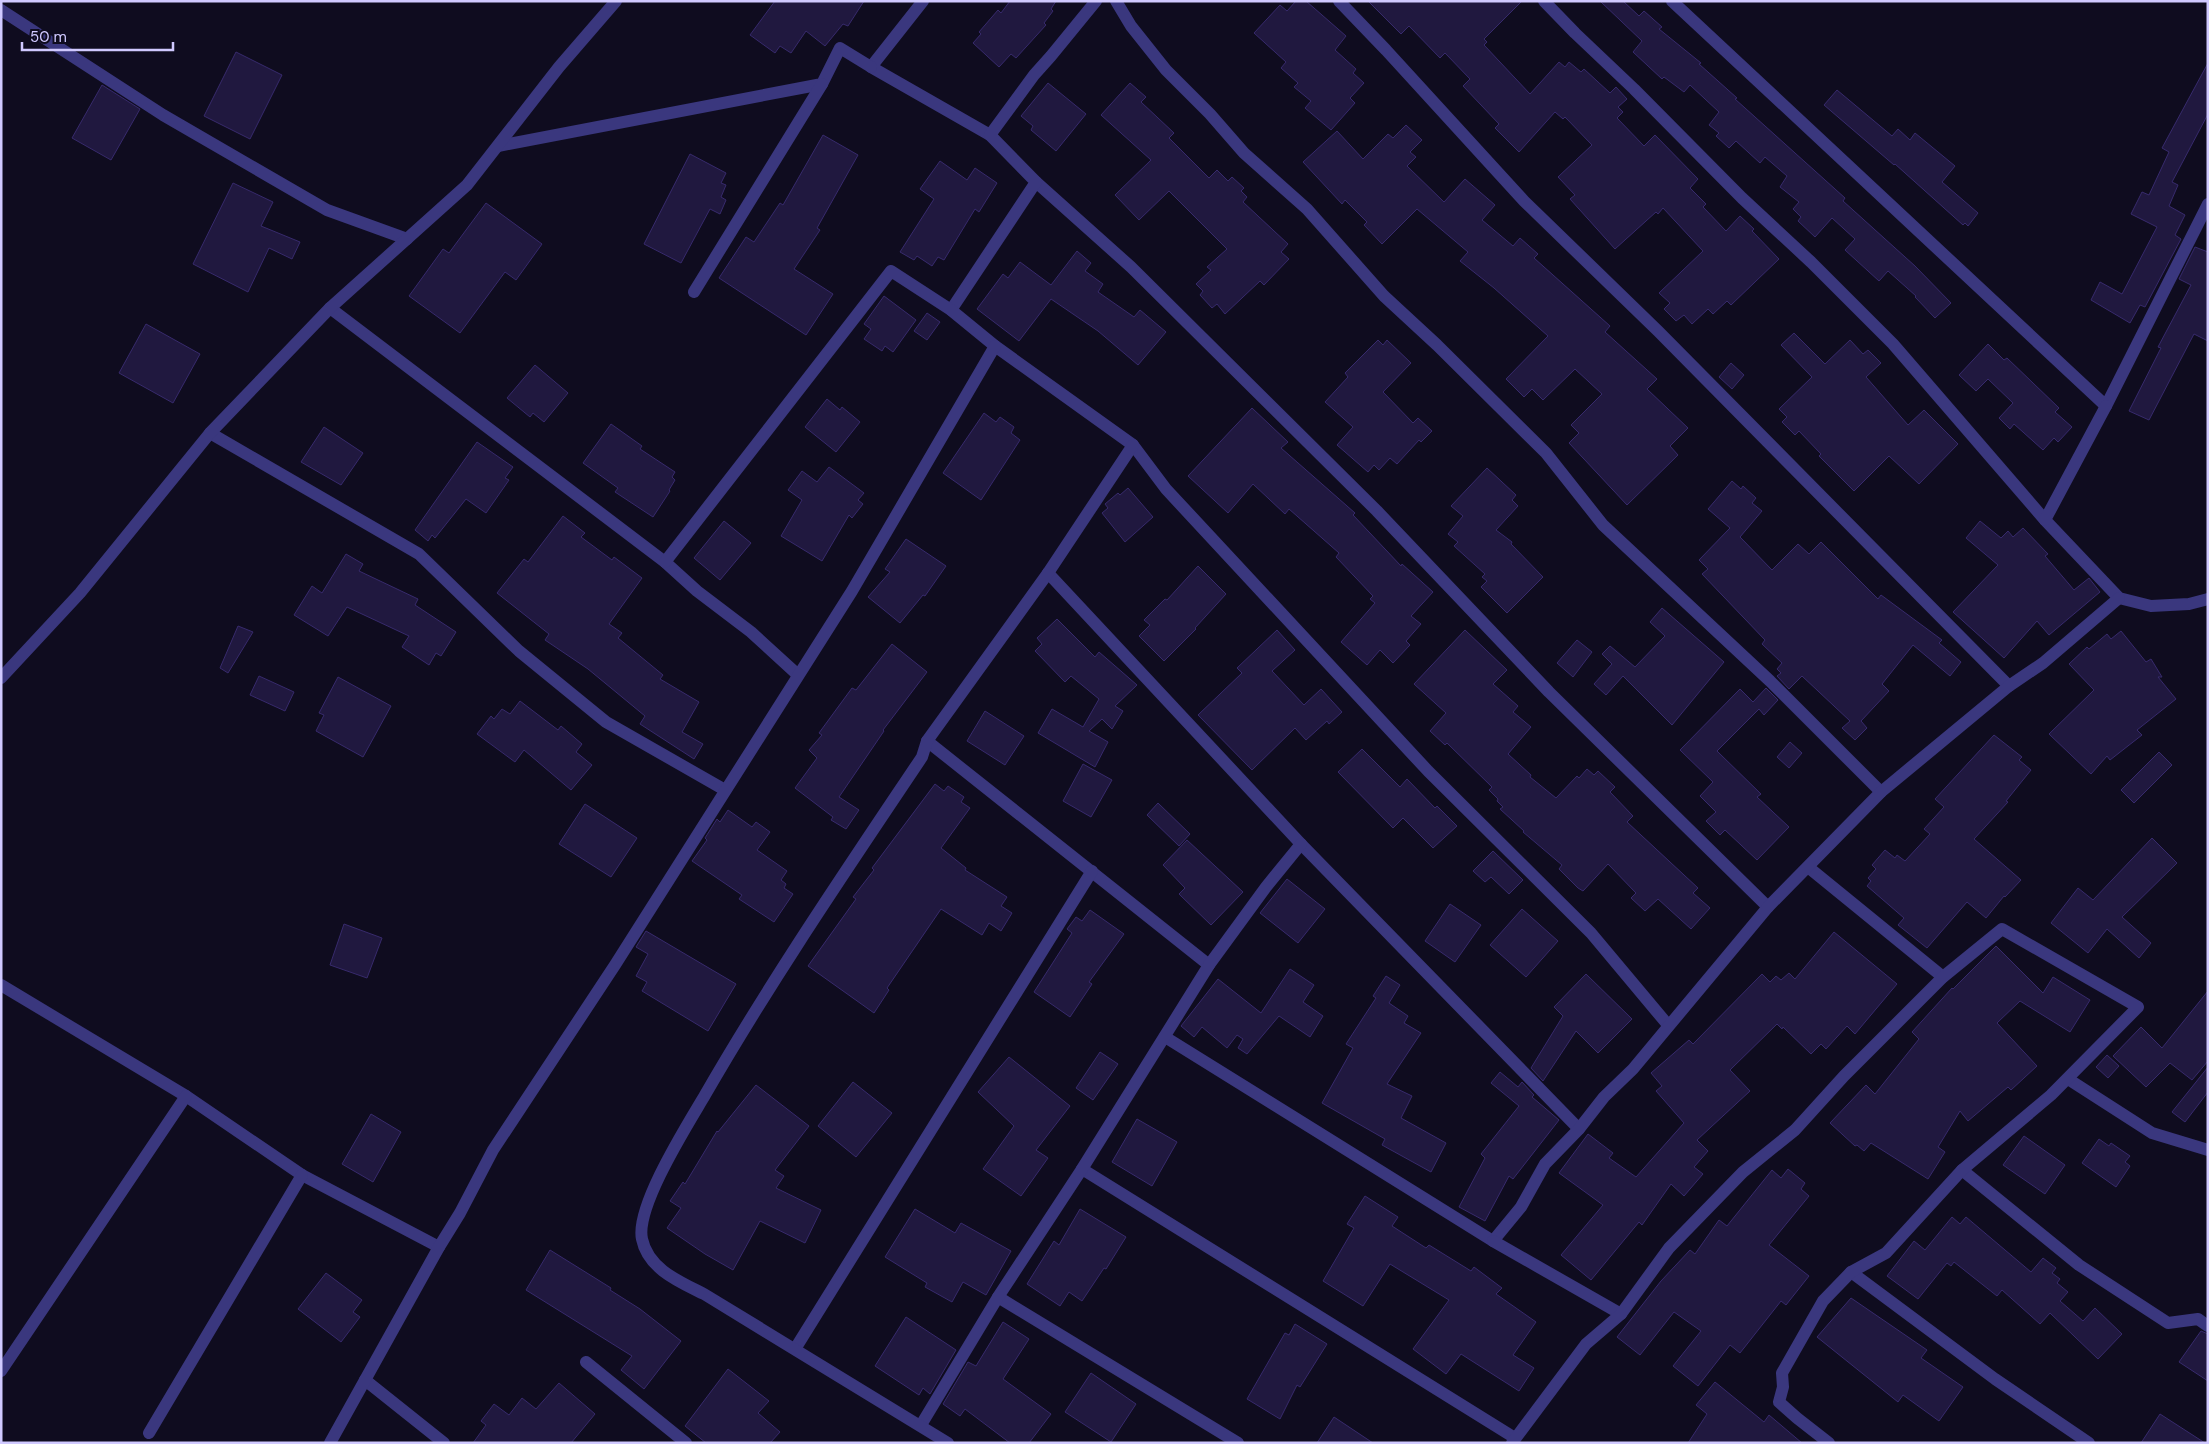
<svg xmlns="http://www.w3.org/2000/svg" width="2209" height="1444" font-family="'DM Sans',sans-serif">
<rect width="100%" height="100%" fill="#0f0c1f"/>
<g fill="#20183f" stroke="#372a6c">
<path d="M775,1H864L848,26L843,24L825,46L806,31L791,53L780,46L775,53L750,35Z"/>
<path d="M1010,1H1056L1051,9L1053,11L1044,23L1046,25L1016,58L1011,54L999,67L973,43L981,34L979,32L998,10L1001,13Z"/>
<path d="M1296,1H1306L1346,36L1335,50L1356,69L1353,73L1364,83L1350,98L1355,103L1331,130L1305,108L1311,101L1294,87L1298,83L1281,68L1286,62L1254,33L1280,5L1287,11Z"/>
<path d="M1368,1H1522L1484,39L1487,42L1484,45L1530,94L1559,62L1565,67L1569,62L1581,72L1584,69L1610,93L1616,87L1627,99L1618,107L1623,112L1617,118L1644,146L1655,135L1698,179L1690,188L1706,204L1703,207L1726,231L1740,216L1754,229L1752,231L1779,259L1731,305L1727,301L1713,314L1708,309L1692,324L1684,315L1676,321L1664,309L1670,303L1659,293L1703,251L1663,208L1658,214L1656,212L1615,249L1570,199L1575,195L1558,177L1592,145L1565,117L1563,119L1555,112L1519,152L1495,128L1499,124L1463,86L1470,79L1445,53L1440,58L1409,26L1401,34Z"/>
<path d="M1600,1H1623L1639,16L1644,11L1662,27L1659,29L1701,63L1699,64L1737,98L1735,99L1845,198L1843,201L1915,266L1951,303L1935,318L1915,297L1916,296L1888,271L1879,281L1845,250L1855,239L1832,218L1815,237L1798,221L1801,217L1793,209L1799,202L1780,187L1787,176L1765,157L1760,163L1736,141L1729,148L1716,136L1719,133L1709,125L1719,112L1690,85L1684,92L1664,77L1662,79L1633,52L1642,41Z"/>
<path d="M236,52L282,75L250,139L204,116Z"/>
<path d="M2208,63V114L2172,182L2178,185L2169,206L2185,215L2175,235L2181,239L2145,307L2140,305L2130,323L2091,300L2100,282L2122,294L2157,227L2131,214L2142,192L2149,195L2169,152L2162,148Z"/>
<path d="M1048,83L1086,114L1056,151L1031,130L1033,126L1021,116Z"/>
<path d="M1130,83L1146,97L1141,102L1174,133L1169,138L1209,178L1217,170L1228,181L1232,177L1244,188L1241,191L1247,197L1243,202L1288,244L1281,252L1289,259L1264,285L1260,281L1225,314L1217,304L1212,308L1200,295L1203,291L1196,284L1211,270L1207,267L1227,249L1169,191L1139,220L1115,195L1151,160L1101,115Z"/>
<path d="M102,85L140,109L111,160L72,138Z"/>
<path d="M1837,90L1892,136L1898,129L1910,140L1915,133L1955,166L1942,182L1978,213L1968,226L1965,223L1963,225L1895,164L1894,165L1824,105Z"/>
<path d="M1406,125L1422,140L1410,152L1416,157L1407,166L1444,202L1465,179L1495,205L1482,220L1513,246L1520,238L1538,254L1534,258L1610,326L1605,332L1657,379L1647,389L1688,428L1670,446L1678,455L1627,505L1569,443L1579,433L1571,425L1602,394L1575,369L1543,400L1532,389L1524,397L1506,379L1548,336L1494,288L1460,261L1468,252L1417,209L1382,244L1364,225L1367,222L1345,200L1342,204L1303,162L1337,131L1363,159L1388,134L1393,138Z"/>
<path d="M823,135L858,155L817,228L820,230L794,269L833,294L806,335L719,278L746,237L754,242L780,203L783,205Z"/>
<path d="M690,154L726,173L721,183L726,185L721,197L726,200L720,214L710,209L681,263L644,244Z"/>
<path d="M940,161L967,180L975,168L997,183L979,212L975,209L944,260L938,257L932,266L917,256L914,260L900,252L934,199L920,189Z"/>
<path d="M233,183L273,202L261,226L300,242L292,259L269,248L248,292L193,264Z"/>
<path d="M486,203L542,244L516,280L505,272L460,333L409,296L443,249L449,253Z"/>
<path d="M2195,247L2208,252V341L2194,334L2149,420L2129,411L2161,348L2158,347L2191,285L2179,279Z"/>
<path d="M1077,251L1091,263L1085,271L1103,284L1098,292L1134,317L1140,310L1166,332L1138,365L1098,331L1051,299L1019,341L977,309L1003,274L1008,278L1020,262L1051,285Z"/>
<path d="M884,296L916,320L893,352L885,346L882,351L864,339L871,329L864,324Z"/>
<path d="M927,313L940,322L927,340L914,331Z"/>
<path d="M146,324L200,354L173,403L119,373Z"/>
<path d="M1794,333L1825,364L1850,340L1863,354L1868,350L1881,363L1866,377L1908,425L1924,410L1958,444L1919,484L1889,456L1854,491L1819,456L1821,454L1799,431L1795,435L1782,422L1787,417L1779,409L1812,377L1781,345Z"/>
<path d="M1378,340L1383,345L1387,340L1411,363L1383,392L1413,423L1418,418L1432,431L1421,442L1419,440L1397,464L1390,458L1379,470L1374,465L1368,472L1337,445L1353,427L1325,402L1348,377L1345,373Z"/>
<path d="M1988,344L2004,360L2007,358L2059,408L2055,412L2072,427L2058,442L2054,438L2043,450L2014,424L2010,429L1999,418L2013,403L1988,379L1976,391L1959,375Z"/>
<path d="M1731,363L1744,375L1732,389L1719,377Z"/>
<path d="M535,365L568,393L544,422L533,413L530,417L507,398Z"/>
<path d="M827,399L840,410L842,407L860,422L836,452L805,427Z"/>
<path d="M1252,408L1288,442L1281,448L1355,513L1353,515L1401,566L1402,564L1433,592L1411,616L1421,624L1406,641L1410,645L1393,663L1380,650L1367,665L1341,642L1375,603L1370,599L1373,596L1336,557L1339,553L1289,509L1285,514L1253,484L1228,513L1188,476Z"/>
<path d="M984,413L996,422L1000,417L1014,427L1011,433L1020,440L981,500L943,473Z"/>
<path d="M611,424L642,446L640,449L675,472L672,477L675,480L669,490L670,491L653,517L615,492L618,488L583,463Z"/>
<path d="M324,427L363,453L341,485L301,462Z"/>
<path d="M477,442L513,467L505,478L509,480L486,513L466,499L435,538L432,535L428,541L415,530Z"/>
<path d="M829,467L864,493L858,500L863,504L852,518L849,515L822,561L781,536L802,500L788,490L802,471L817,482Z"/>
<path d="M1487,468L1516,495L1512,500L1518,506L1496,530L1512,542L1511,544L1543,577L1507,613L1481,587L1487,581L1482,577L1485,574L1454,546L1458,542L1448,534L1463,516L1451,506Z"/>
<path d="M1732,481L1741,489L1743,486L1756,498L1752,503L1762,511L1740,537L1772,570L1798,544L1809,554L1821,542L1878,599L1881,595L1942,640L1939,643L1961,662L1950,676L1913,645L1882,684L1889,691L1861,721L1867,728L1855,740L1842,728L1850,721L1802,676L1789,689L1777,676L1781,673L1777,669L1782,663L1762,644L1765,640L1702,574L1708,569L1699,560L1730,528L1708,509Z"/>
<path d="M1128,488L1153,517L1125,542L1102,513L1108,508L1105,504L1118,493L1120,495Z"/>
<path d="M563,516L585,533L581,537L612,560L614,557L642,578L609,624L622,633L618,638L663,675L660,679L699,702L682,732L703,744L694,759L640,724L645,716L588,669L545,640L549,634L497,593L524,559L528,562Z"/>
<path d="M724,521L751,543L720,580L694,558Z"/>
<path d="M1980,521L2001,538L2008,531L2013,537L2023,528L2048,554L2045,556L2074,590L2089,578L2100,592L2049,635L2037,621L2004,658L1953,612L1998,565L1966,538Z"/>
<path d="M906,539L946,566L925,596L923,595L900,623L868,597L890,572L885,569Z"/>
<path d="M346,554L363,564L359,571L418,599L415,605L456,632L441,656L436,653L429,665L402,647L409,636L347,607L328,636L294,615L312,586L322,593Z"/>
<path d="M1198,566L1226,594L1195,628L1196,629L1164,661L1139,636L1150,625L1144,620L1165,599L1167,600Z"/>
<path d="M1662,608L1724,662L1672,725L1623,676L1606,695L1594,684L1612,664L1602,654L1610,646L1635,667L1665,636L1650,622Z"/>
<path d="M1057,619L1095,657L1099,652L1137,685L1115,706L1123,711L1112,729L1102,719L1089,731L1108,742L1095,767L1038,733L1052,709L1083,727L1099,699L1071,676L1065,682L1035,651L1042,644L1037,638Z"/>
<path d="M238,626L253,632L228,673L220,668Z"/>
<path d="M1277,630L1295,650L1272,671L1304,705L1321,689L1342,712L1329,724L1327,721L1306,740L1295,728L1252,770L1198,715L1242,673L1237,668Z"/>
<path d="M1465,630L1507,670L1493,684L1518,706L1513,712L1531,727L1508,754L1531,775L1530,777L1556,798L1577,776L1579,778L1587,769L1594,775L1598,771L1615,787L1610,792L1633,816L1627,822L1698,888L1693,893L1710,908L1691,929L1658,899L1645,911L1631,898L1636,893L1608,864L1583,891L1578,888L1559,869L1562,865L1523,832L1524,831L1500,809L1503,807L1497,801L1498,799L1489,790L1492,787L1447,743L1445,745L1430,731L1446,713L1414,684Z"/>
<path d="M2121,631L2146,662L2151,659L2162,677H2158L2176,699L2137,730L2142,735L2110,760L2107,756L2091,774L2049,734L2094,690L2069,664L2087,647L2089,649L2107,634L2111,639Z"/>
<path d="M1577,640L1592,652L1573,677L1557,663Z"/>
<path d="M892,644L927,672L883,730L884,731L839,797L859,810L846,829L831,820L833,817L795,788L817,758L809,750L822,735L819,733L852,688L856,690Z"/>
<path d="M259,676L294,692L285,711L250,695Z"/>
<path d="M338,677L391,706L363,757L316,731L324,715L319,713Z"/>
<path d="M1766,688L1778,700L1764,715L1759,709L1717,751L1761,794L1757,797L1789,827L1757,860L1725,830L1720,835L1706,821L1716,812L1700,796L1713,782L1680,750L1740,689L1753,702Z"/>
<path d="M520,701L558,730L561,726L582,744L576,752L592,765L571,790L524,750L515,762L477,734L491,716L494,719L502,709L510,714Z"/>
<path d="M985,711L1024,736L1005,765L967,741Z"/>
<path d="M1994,735L2022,757L2019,760L2031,770L2006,801L2008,802L1974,839L2021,880L2005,897L2004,896L1986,918L1967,902L1927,948L1898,925L1904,918L1867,886L1871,881L1868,878L1876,869L1872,865L1885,850L1895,858L1897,855L1905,861L1930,834L1924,829L1944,807L1935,799Z"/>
<path d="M1790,742L1802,753L1789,768L1777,757Z"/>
<path d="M1362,749L1400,787L1407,779L1435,808L1437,806L1457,826L1433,848L1403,818L1393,828L1338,772Z"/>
<path d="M2159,752L2172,765L2134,803L2121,790Z"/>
<path d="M1083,764L1112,780L1091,817L1063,801Z"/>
<path d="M935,784L944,791L948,786L964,797L961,802L970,808L941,848L966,868L965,870L1007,897L1001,906L1012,913L1001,931L989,923L982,935L941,909L887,988L889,990L874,1013L808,966L856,899L853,897L874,870L872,868Z"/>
<path d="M1158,803L1190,834L1179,846L1147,815Z"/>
<path d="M585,804L637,838L611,877L559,844Z"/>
<path d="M728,810L752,827L756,822L770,832L757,850L787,871L781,880L786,884L784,888L793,894L774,922L739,899L742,895L692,861L707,840L705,838L717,819L720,822Z"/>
<path d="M2152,838L2177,863L2122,917L2151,943L2139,958L2107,929L2088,953L2051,923L2078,888L2093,900Z"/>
<path d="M1187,840L1243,892L1211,925L1179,894L1185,888L1163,865Z"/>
<path d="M1493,851L1523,880L1509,894L1491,877L1485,882L1473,871Z"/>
<path d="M1287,879L1325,909L1298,943L1260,913Z"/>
<path d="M1450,904L1481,925L1455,962L1425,941Z"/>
<path d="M1522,909L1558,941L1526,977L1490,945Z"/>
<path d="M1090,910L1124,934L1089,982L1092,984L1070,1017L1034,992L1072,933L1067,929L1076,917L1082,921Z"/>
<path d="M344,924L382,938L367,978L330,965Z"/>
<path d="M646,931L736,984L708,1031L642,991L647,982L636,976L648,954L636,947Z"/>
<path d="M1834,932L1897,984L1855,1034L1847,1026L1826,1049L1821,1044L1811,1054L1783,1027L1782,1029L1777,1024L1730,1070L1750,1091L1697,1140L1708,1151L1694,1167L1703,1174L1684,1196L1671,1184L1642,1225L1639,1222L1591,1280L1561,1255L1603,1205L1559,1173L1588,1134L1613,1153L1609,1158L1636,1177L1684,1123L1656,1091L1662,1086L1651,1073L1689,1040L1693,1044L1762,974L1770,982L1776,976L1781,980L1789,973L1795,979Z"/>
<path d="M1996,946L2043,993L2053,977L2090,1000L2070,1032L2020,1001L1997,1023L2037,1066L2011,1090L2008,1087L1968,1121L1960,1111L1938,1147L1945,1152L1928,1179L1871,1143L1864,1151L1857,1145L1855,1146L1830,1123L1866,1085L1875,1094L1919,1039L1912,1032L1952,988L1953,989Z"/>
<path d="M1290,969L1314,985L1303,1002L1323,1016L1310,1037L1279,1016L1247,1054L1238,1048L1243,1039L1237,1035L1227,1048L1202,1027L1194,1037L1181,1026L1218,979L1261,1013Z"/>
<path d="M1586,974L1632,1019L1598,1053L1576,1031L1543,1081L1531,1068L1563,1016L1554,1007Z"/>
<path d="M1386,976L1400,985L1389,1003L1408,1016L1404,1023L1421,1033L1387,1084L1412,1096L1401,1118L1446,1143L1431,1172L1382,1145L1385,1139L1322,1103L1353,1048L1346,1044L1376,998L1373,996Z"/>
<path d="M2208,991V1061L2192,1080L2170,1063L2146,1087L2113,1056L2141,1027L2162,1048Z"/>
<path d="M1100,1052L1118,1064L1093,1100L1076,1088Z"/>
<path d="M2107,1055L2119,1066L2108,1078L2096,1067Z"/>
<path d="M1009,1057L1070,1106L1036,1150L1048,1158L1021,1196L983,1169L1014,1126L978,1092Z"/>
<path d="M2208,1067V1092L2185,1122L2172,1112Z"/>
<path d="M1500,1072L1518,1087L1522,1082L1534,1095L1532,1097L1559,1120L1513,1179L1509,1176L1485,1221L1459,1207L1485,1158L1481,1154L1519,1106L1491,1083Z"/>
<path d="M853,1082L892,1113L856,1157L818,1126Z"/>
<path d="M756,1085L809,1126L775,1170L784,1176L776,1188L821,1210L805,1243L760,1221L733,1270L705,1254L667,1228L681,1208L670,1201L683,1182L685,1184L717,1131L718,1132Z"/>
<path d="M371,1114L401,1132L373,1182L342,1164Z"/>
<path d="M1137,1119L1177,1142L1152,1186L1112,1162Z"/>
<path d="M2024,1136L2065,1165L2045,1194L2003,1165Z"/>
<path d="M2099,1139L2109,1146L2111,1143L2130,1156L2125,1162L2130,1166L2116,1187L2082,1163Z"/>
<path d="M1788,1169L1805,1183L1801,1189L1809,1196L1769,1245L1809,1276L1786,1305L1781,1301L1740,1353L1730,1345L1698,1386L1673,1366L1701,1331L1674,1312L1640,1355L1617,1337L1661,1281L1690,1250L1695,1254L1719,1220L1727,1226L1772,1170L1781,1178Z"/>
<path d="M1365,1196L1398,1217L1392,1226L1426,1248L1429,1245L1471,1271L1474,1267L1502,1288L1496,1294L1536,1322L1513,1355L1534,1368L1519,1391L1461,1354L1446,1374L1413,1349L1449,1300L1390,1264L1363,1306L1323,1281L1354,1228L1347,1224Z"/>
<path d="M915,1209L955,1233L961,1223L1011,1251L986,1295L963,1282L952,1302L925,1287L927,1283L885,1257Z"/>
<path d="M1080,1209L1126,1237L1106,1269L1104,1268L1082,1301L1069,1292L1060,1306L1027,1284L1054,1241L1059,1245Z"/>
<path d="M1952,1217L1960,1224L1966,1217L2031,1272L2043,1258L2056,1268L2052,1273L2060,1279L2057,1283L2068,1292L2060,1301L2083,1321L2095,1308L2122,1334L2098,1359L2050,1313L2040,1324L2002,1290L1997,1296L1954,1262L1951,1266L1947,1263L1918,1299L1887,1276L1914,1241L1925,1250Z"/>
<path d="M550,1250L611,1288L610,1290L640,1309L681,1341L644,1389L621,1370L632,1356L526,1290Z"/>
<path d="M326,1273L362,1300L353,1312L360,1317L341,1342L298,1309Z"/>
<path d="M1851,1298L1927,1350L1921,1358L1963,1387L1939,1421L1903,1395L1898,1402L1817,1337Z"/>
<path d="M906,1317L956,1350L930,1394L923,1388L919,1395L875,1366Z"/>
<path d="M1003,1322L1029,1339L1003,1379L1051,1414L1029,1443H1010L965,1409L960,1416L943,1404L968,1362L976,1366Z"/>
<path d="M1295,1324L1327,1344L1300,1387L1297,1385L1280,1419L1247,1399L1285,1333L1289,1335Z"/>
<path d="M2201,1331L2208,1334V1381L2179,1362Z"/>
<path d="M728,1369L769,1401L758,1413L780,1432L770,1443H706L685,1426Z"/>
<path d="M1091,1373L1136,1404L1111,1442L1065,1412Z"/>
<path d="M1715,1382L1764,1422L1769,1415L1802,1443H1688L1707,1414L1696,1405Z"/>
<path d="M559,1383L595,1414L571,1443H473L486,1425L481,1421L494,1404L509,1415L522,1398L536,1409Z"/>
<path d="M2160,1414L2205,1443H2141Z"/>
<path d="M1334,1417L1373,1443H1317Z"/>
</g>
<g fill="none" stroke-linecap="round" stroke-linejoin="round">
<g stroke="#3a377e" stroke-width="12">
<path d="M923,1L871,67L990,135"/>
<path d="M1116,1L1131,26L1166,70L1210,114L1244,153L1307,209L1384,296L1437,345L1546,453L1603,525L1770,681L1881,792"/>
<path d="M1339,1L1386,50L1524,201L1658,331L2009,686"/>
<path d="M1544,1L1575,33L1634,89L1742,198L1811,262L1893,344L2045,520L2119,598L2151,606L2189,604L2208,599"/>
<path d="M1672,1L2106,406L2208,204"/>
<path d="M1,10L163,115L327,210L407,239"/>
<path d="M498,146L822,84L840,48L871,67"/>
<path d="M1036,182L1131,267L1377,511L1549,692L1768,907"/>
<path d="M694,292L822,84"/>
<path d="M330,308L665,562L697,591L751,632L798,675"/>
<path d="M951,310L1036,182L990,135L1034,75L1051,56L1096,1"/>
<path d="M210,433L419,554L519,651L606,722L725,790"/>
<path d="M2045,520L2106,406"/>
<path d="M665,562L891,271L951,310L995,346L1133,445L1166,489L1428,771L1591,933L1668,1025"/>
<path d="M1048,573L1301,844L1579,1129"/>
<path d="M1,678L80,593L210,433L330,308L467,185L559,67L616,1"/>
<path d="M927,741L1209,965"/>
<path d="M1808,867L1943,977"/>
<path d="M1,985L186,1096L302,1175L439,1247"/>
<path d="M1165,1037L1493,1241L1521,1207L1545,1164L1579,1129L1604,1097L1633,1069L1768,907L1881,792L2009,686L2043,663L2119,598"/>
<path d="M2068,1079L2152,1133L2208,1150"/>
<path d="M1082,1169L1515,1438"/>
<path d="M1962,1170L2079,1265L2168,1323L2198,1319L2208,1326"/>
<path d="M1493,1241L1621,1314"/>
<path d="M1851,1272L1995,1379L2089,1443"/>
<path d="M998,1297L1238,1443"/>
<path d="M795,1349L1092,871"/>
<path d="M586,1362L686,1443"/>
<path d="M1,1371L186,1096"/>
<path d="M365,1380L444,1443"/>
<path d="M921,1425L998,1297L1082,1169L1209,965L1266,887L1301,844"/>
<path d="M149,1433L302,1175"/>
<path d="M330,1443L439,1247L460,1213L493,1150L615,965L852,591L995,346"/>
<path d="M948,1443L704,1294C680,1282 648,1269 642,1239C635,1207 688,1124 705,1095C772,979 847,869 922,757L927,741L1048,573L1133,445"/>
<path d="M1512,1443L1586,1344L1621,1314L1669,1248L1743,1172L1795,1130L1844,1076L1943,977L2002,929L2138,1007L2051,1095L1962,1170L1886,1253L1851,1272L1823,1301L1782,1373L1783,1387L1779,1402L1797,1418L1829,1443"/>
</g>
</g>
<rect width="2209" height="1444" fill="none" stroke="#d0c9ff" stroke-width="5"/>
<path d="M22 42v8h151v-8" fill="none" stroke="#d0c9ff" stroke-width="2.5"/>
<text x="30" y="42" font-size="15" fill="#d0c9ff" stroke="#0f0c1f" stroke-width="4" paint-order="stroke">50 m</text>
</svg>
